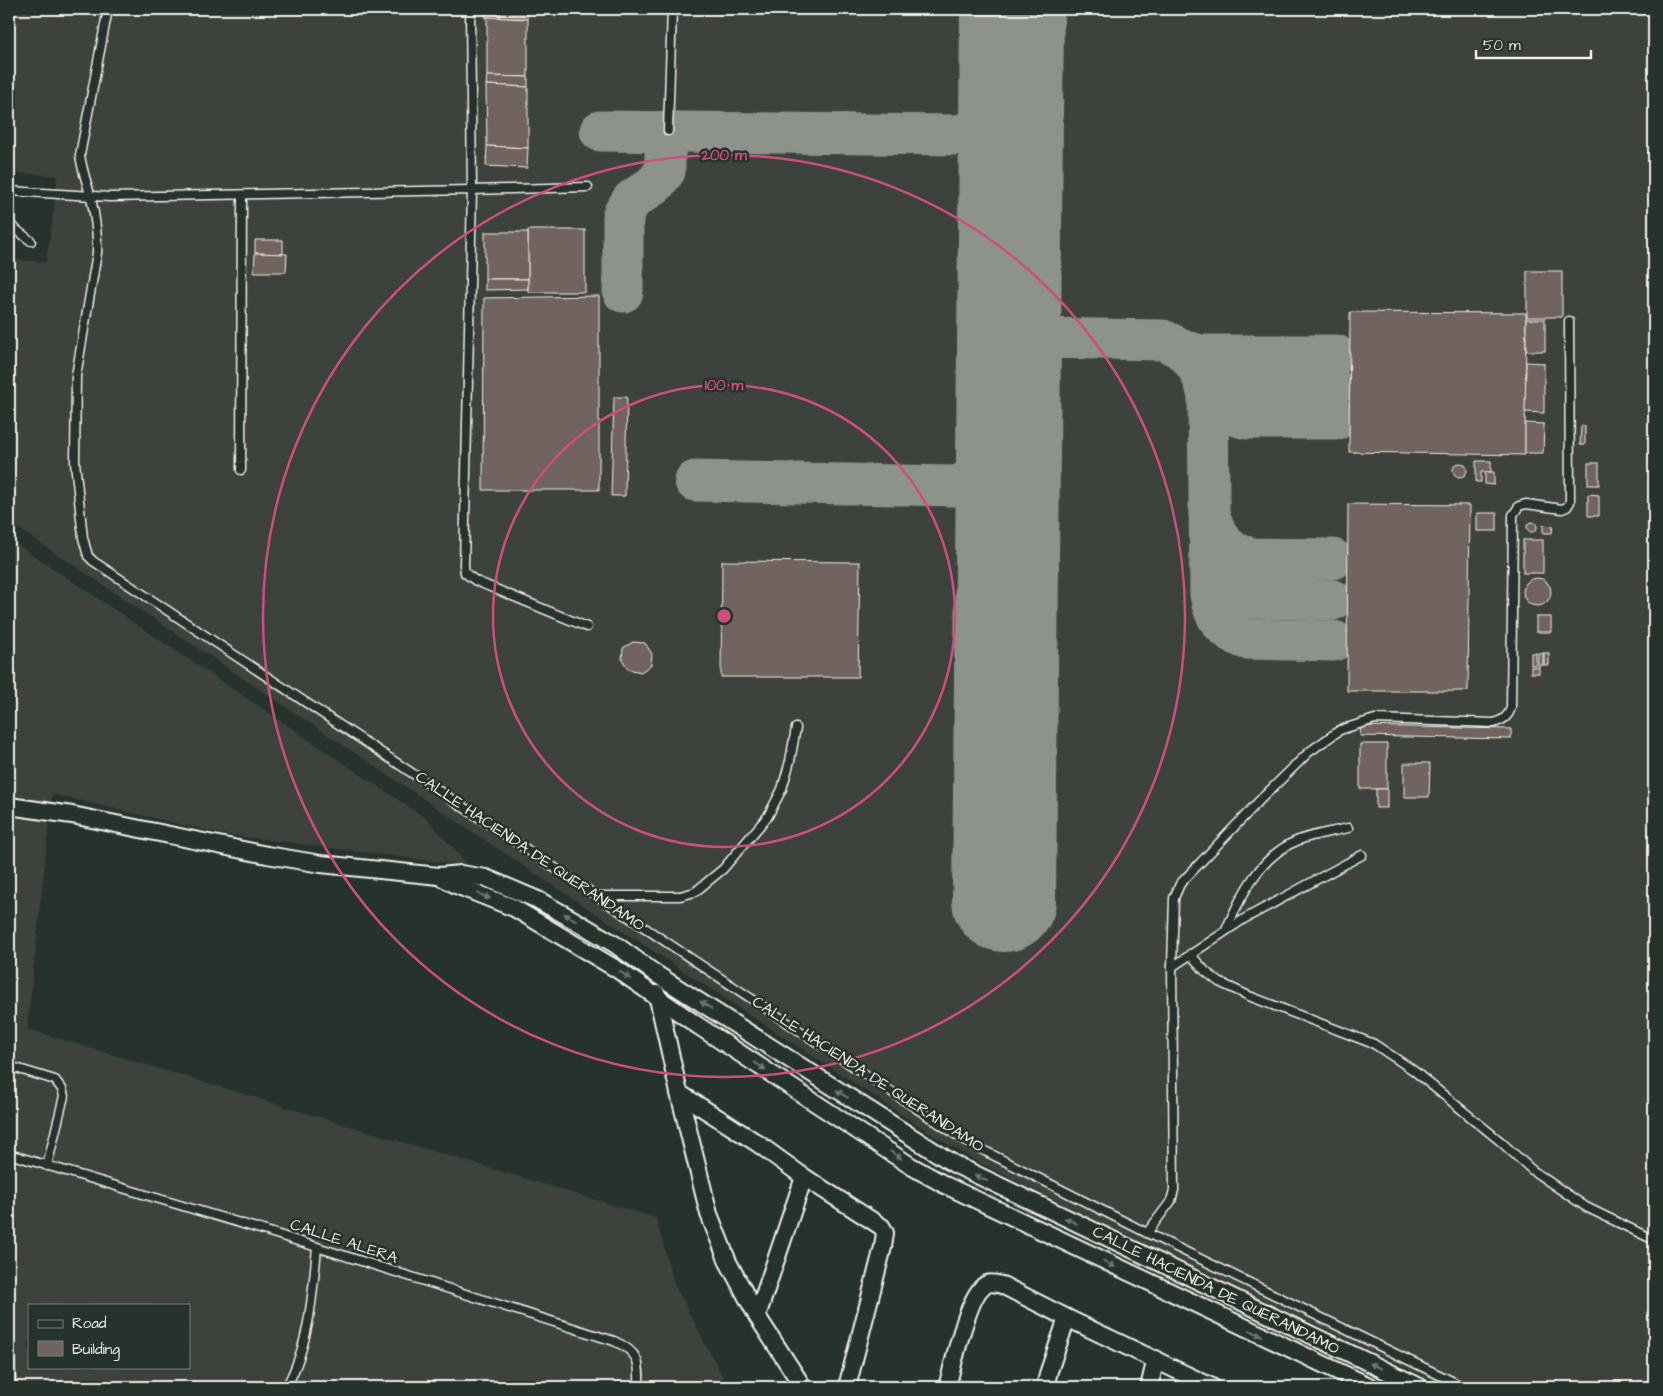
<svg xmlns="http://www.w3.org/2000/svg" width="1663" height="1396" font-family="'Architects Daughter',sans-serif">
<rect width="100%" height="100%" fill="#26332d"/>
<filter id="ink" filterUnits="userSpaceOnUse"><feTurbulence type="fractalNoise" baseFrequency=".02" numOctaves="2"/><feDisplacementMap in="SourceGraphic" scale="10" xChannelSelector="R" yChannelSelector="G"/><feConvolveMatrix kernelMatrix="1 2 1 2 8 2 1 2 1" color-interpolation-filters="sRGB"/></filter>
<g filter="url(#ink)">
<g fill="#3c423c" fill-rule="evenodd">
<path d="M9,9H1654V1387H1447L1131,1238L978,1162L939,1139L545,880L9,522V259L46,262L56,195L57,176L9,172Z"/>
<path d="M9,539L427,819L469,866L222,834L52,794L27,1029L656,1218L674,1284L728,1387H9ZM29,1305H189V1367H29Z"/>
</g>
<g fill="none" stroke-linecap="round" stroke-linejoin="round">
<g stroke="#8d928a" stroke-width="41">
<path d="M600,131L956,135C984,131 1006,129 1011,96"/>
<path d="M623,292V214L632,200L655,184L665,171V131"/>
<path d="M1009,305C1011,322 1021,332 1036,338L1163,340L1182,349L1237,385L1333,387"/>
<path d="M1182,349C1197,362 1204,377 1208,396L1210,594C1213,617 1224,631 1246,639L1334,641"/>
<path d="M1186,351L1201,355H1336"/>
<path d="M1204,381C1213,402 1224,414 1247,419H1338"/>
<path d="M695,481L955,486C984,478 995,460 1007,435"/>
<path d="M1209,513C1215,537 1227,552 1252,558L1333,559"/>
<path d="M1210,565C1214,585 1231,596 1250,598L1333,600"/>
</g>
<path stroke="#8d928a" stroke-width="104" d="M1004,900L1012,9"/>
</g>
<g fill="#71645e" stroke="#f4f1e8">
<path d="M485,9H500V18L485,17Z"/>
<path d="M500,9H528L527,18H500Z"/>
<path d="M487,17L528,19V77L487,76Z"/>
<path d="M487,76L528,77V87L486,85Z"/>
<path d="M486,85L528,87V148L487,146Z"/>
<path d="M487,146L528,148L527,168L486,166Z"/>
<rect x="528" y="230" width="57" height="62"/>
<rect x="485" y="232" width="43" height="47"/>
<path d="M255,240H283V254L255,253Z"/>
<path d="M255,253L287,254L286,272H254Z"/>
<rect x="1527" y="271" width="35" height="46"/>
<path d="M485,279H528V289L485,290Z"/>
<path d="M599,296V490H483L484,298Z"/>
<path d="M1350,312L1526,313L1525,455L1349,452Z"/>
<rect x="1526" y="319" width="19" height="32"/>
<path d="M1526,362L1544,363V413L1525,412Z"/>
<path d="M614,397H627L625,496H611Z"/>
<path d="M1525,423L1544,424L1543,453H1525Z"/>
<path d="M1581,426H1585V445H1580Z"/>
<path d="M1476,461H1491V472H1481V482H1476Z"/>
<circle cx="1460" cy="470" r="7"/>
<rect x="1588" y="463" width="11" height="22"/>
<path d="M1485,472H1494V485L1485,484Z"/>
<path d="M1588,494L1599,495V516H1588Z"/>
<path d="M1348,504L1470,505L1468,691H1347Z"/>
<rect x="1477" y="513" width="20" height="18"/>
<circle cx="1532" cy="527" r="5"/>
<path d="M1543,525L1553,526L1552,533H1543Z"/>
<rect x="1523" y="540" width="20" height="33"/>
<path d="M722,561L860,562L858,677H721Z"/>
<circle cx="1537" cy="592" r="14"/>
<rect x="1536" y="617" width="15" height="15"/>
<path d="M633,642L645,643L652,654L651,665L641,672L628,669L622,659L623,648Z"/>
<rect x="1531" y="653" width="5" height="12"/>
<rect x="1538" y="653" width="5" height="12"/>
<rect x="1544" y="653" width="5" height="12"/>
<rect x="1531" y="667" width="8" height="6"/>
<path d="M1361,726L1511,729V739L1360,736Z"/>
<rect x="1360" y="744" width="27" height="45"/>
<path d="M1404,763H1430L1429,797H1404Z"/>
<rect x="1376" y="789" width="11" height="19"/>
</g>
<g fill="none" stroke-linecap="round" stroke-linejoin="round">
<defs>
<g id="service">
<path d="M108,9L80,155C82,170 87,183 91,198C95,216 98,234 97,253L76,376L75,462L83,538L88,556L93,561L967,1142L1147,1233L1171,1201L1174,1190L1172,967L1174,898L1180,884L1260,800L1309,752L1340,730L1375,719L1494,723C1503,720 1508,717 1511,708L1513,515L1519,506L1526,504L1562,509L1567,507L1570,502L1569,321"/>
<path d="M470,9L472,190L588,187"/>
<path d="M668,131L672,9"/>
<path d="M9,191L110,197L472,190L464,566L465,573L476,581L587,627"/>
<path d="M9,224L31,241"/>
<path d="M241,470L242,196"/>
<path d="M598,896H680L695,892L723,869L768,816L782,789L790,761L796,728"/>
<path d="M1226,930C1241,895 1261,854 1299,840C1315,834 1332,832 1348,828"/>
<path d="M1190,954L1205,971L1219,982L1249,996L1374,1044L1413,1070L1500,1141L1532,1170L1586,1207L1654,1240"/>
<path d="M1172,967L1244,919L1362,855"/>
<path d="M9,1066L55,1080L62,1089L64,1096L47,1166"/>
<path d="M9,1154L263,1230L614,1341C639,1352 640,1362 639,1387"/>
<path d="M1147,1233L1464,1387"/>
<path d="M10,1352L11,1387"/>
<path d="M286,1387C309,1348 313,1292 317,1247"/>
</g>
<g id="minor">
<path d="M9,806L72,815L267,855L321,864L439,876L461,874L486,878L538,900L574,920L616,945L656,974L954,1164L1420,1387"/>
<path d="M439,876L456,885L514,908L618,970L697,1025L911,1166L945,1185L1371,1387"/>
<path d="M657,994L679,1093L709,1214L728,1262L757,1316L803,1387"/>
<path d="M679,1093L757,1143L804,1177L882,1227L885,1233L883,1247L847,1387"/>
<path d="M757,1316L804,1177"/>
<path d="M947,1387C953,1367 968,1291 987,1284C992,1282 998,1284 1002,1285L1067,1318L1212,1387"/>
<path d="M1045,1387L1049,1371L1067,1318"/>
<path d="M1149,1387L1156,1359"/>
</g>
</defs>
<use href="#service" stroke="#f4f1e8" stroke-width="11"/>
<use href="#minor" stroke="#f4f1e8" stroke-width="20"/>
<use href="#service" stroke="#26332d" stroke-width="8"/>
<use href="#minor" stroke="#26332d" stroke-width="16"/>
</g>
<defs><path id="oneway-solid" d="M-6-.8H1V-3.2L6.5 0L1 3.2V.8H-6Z" transform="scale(1.25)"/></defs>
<g fill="#6e766e">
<use href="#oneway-solid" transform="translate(484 896) rotate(23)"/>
<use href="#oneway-solid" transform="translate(570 917) rotate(-151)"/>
<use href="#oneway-solid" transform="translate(625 975) rotate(34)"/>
<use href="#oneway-solid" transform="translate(706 1005) rotate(-147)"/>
<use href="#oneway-solid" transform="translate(760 1066) rotate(33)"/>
<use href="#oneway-solid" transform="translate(842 1094) rotate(-147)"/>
<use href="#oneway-solid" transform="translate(896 1155) rotate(34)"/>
<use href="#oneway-solid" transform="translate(981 1178) rotate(-154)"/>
<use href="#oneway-solid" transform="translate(1071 1221) rotate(-155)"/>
<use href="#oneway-solid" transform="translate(1109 1264) rotate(25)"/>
<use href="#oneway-solid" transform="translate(1256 1333) rotate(25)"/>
<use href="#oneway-solid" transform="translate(1376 1366) rotate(-155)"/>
</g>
</g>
<g fill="none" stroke="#ce4e7e" stroke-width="2.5">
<circle cx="724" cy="616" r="231"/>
<circle cx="724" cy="616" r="461"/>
</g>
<g text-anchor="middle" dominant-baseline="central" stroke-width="5" stroke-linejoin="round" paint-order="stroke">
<g font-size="16" fill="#f4f1e8" stroke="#26332d">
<text transform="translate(530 851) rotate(34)">CALLE HACIENDA DE QUERANDAMO</text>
<text transform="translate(868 1074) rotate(33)">CALLE HACIENDA DE QUERANDAMO</text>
<text transform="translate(344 1241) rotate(18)">CALLE ALERA</text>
<text transform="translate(1216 1290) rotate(26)">CALLE HACIENDA DE QUERANDAMO</text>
</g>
</g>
<circle cx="724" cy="616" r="8" fill="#ce4e7e" stroke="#26332d" stroke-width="2.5"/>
<g font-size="15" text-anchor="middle" font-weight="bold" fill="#ce4e7e" stroke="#26332d" stroke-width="5" stroke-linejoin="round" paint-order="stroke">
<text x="724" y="160">200 m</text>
<text x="724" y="390">100 m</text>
</g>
<rect width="1663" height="1396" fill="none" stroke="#26332d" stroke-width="30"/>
<rect x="15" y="15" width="1633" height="1366" fill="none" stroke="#f4f1e8" stroke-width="2" filter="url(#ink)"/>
<rect x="28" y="1304" width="162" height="65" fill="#26332d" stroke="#787f78"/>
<rect x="38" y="1320" width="25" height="8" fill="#26332d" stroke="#787f78"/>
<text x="72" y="1328" font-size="15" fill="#f4f1e8">Road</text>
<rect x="38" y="1341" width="25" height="15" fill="#71645e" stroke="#787f78"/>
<text x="72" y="1354" font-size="15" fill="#f4f1e8">Building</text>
<path d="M1476 50v8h115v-8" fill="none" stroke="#f4f1e8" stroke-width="2.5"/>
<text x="1483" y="50" font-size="15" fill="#f4f1e8" stroke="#26332d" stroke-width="4" paint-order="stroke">50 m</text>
</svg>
